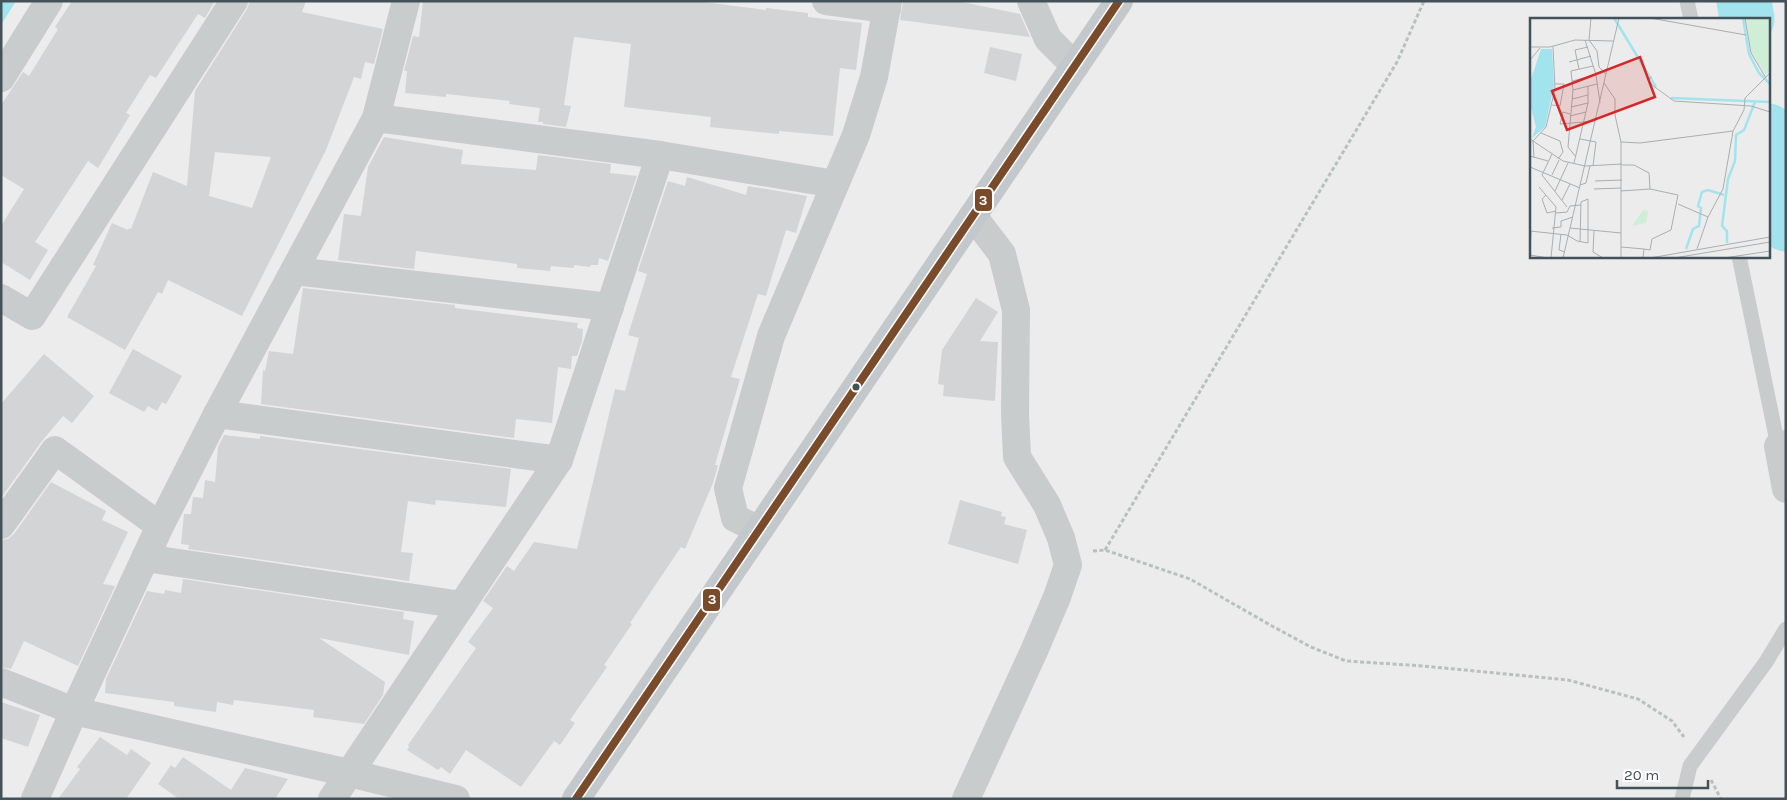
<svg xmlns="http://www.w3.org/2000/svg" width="1787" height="800" font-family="Karla,sans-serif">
<rect width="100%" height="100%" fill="#edecec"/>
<path fill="#a2e4ed" d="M1,1H16L1,25Z"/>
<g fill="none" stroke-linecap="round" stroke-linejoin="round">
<g stroke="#a2e4ed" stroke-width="55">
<path d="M1744,1L1747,19"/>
<path d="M1768,131L1786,224"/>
</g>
</g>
<g fill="#d3d4d5" fill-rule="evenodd">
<path d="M72,1H215L205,18L198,14L156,78L150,75L126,113L130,115L98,168L88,161L35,242L48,250L30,280L1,262V226L24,189L1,175V105L23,72L29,76L58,29L55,27Z"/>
<path d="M250,1H306L302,12L383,29L374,64L365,62L361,79L354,77L326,150L242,316L168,280L162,294L158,292L125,350L67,317L96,266L93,265L112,223L128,230L129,228L131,229L153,172L187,186L195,91L247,9ZM215,152L271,157L252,208L209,196Z"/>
<path d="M423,1H696L766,10V8L808,13V17L862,23L856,70L840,68L833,136L779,131V134L710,127L711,117L624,107L631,44L574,37L564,105L571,106L566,127L543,124V122H538L540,108L509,104L510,101L446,94V97L405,93L407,71H404L413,36L419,37Z"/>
<path d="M903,1H957L1020,14L1030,37L900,20Z"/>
<path d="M990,47L1022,54L1016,81L984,73Z"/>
<path d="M384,137L463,150L461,164L536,170L538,155L611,164L610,173L637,176L608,261L599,258L598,265H591L590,267L574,265V268L551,266L550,271L517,268V264L416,251L414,269L338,260L344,214L361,216L368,167Z"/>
<path d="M687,177L746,195L748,186L807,196L796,233L786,230L766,296L758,294L731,377L740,379L715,465H718L713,483L685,549L681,547L630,623L632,624L604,665L607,667L570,720L575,723L560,745L554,741L521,787L466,750L450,774L441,767L438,770L407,750L409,747L408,745L476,648L468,642L493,608L483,601L507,566L514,571L534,542L577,549L615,389L625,391L639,338L628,335L647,274L638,271L668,181L685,186Z"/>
<path d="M303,288L455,305V308L578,323L577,328L583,329L582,341L577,356H572L571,369L558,367L552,423L516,419L514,438L261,404L263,370L265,371L269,351L293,354Z"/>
<path d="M976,298L998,312L980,341L998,342L995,401L943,396L944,385L938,384L942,350Z"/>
<path d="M133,349L182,376L166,404L162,402L157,411L148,406L144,412L109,393Z"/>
<path d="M44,354L94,396L72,423L63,416L42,441L1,498V404Z"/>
<path d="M224,435L260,439V436L511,469L506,507L436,500L435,505L408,501L401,552L413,553L409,581L188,549L189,545L181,544L184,514H191L193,497L203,498L205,480L215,482L218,447Z"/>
<path d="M51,482L106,511L102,520L128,532L103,584L115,586L78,666L24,641L11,669L1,667V540L8,539L14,534Z"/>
<path d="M960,500L1002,512L1001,516L1006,517L1004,524L1027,530L1018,564L948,544Z"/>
<path d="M183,579L404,612L403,619L414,621L409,655L319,638L385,682L383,695L364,724L313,717L314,710L234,700L233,705L217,702L216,712L174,706V702L105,693L106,679L147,591L164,594L165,590L181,593Z"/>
<path d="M1,702L40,715L28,747L1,738Z"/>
<path d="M100,737L127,755L131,749L151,763L126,799H58L80,769L77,767Z"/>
<path d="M183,757L231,790L245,768L288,779L275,799H179L158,784L171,765L175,768Z"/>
</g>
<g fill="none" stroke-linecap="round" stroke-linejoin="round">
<g stroke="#b5c2bd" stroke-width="3" stroke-dasharray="4 2.5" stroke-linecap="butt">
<path d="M1105,550L1397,62L1424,1"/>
<path d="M1093,551L1105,550L1190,579L1272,626L1311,647L1346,661L1423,666L1568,680L1638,699L1672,721L1684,737"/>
<path d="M1711,780L1721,799"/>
</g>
<g stroke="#c8cccd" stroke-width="15">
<path d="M1687,1L1691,19"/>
<path d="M1739,256L1778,446"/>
<path d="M1682,799L1690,766L1766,662L1786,629"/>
</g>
<g stroke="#c8cccd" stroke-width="28">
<path d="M826,1L887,9"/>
<path d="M1031,1L1048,39L1075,66"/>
<path d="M1,78L49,1"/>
<path d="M376,118L660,155L835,184"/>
<path d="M294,271L610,307"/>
<path d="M1,298L32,316L234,1"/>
<path d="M217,414L559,460"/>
<path d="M1786,444L1778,446L1786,489"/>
<path d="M1,525L55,450L160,526"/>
<path d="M759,530L735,518L728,488L771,336L856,135L874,77L888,1"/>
<path d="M145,558L462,605"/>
<path d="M1,682L74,711L349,773L456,799"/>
<path d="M35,799L74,711L160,526L217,414L376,118L406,1"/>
<path d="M332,799L559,460L660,155"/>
<path d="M966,799L1034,651L1057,597L1068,565L1061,538L1047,505L1017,457L1015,414L1016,310L1002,254L973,216"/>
</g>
<path stroke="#c3c8cc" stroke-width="28" d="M576,799L1119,1"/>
<defs>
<path id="bus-1" d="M576,799L1119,1"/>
</defs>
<use href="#bus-1" stroke="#fff" stroke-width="11"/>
<use href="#bus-1" stroke="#7a4b2a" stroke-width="8"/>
</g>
<circle fill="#435159" stroke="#fff" stroke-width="2" cx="856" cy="387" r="4.5"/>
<g transform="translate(1530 18)">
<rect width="240" height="240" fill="#edecec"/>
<path d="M216,0H240V52L236,57L221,34ZM113,192L118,193L116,205L102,208Z" fill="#cfeed8"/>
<path d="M11,31H22L24,68L15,109L2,120L6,109L0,86V64Z" fill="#a2e4ed"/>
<path fill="none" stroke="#a2e4ed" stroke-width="2.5" d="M84,0L126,69M213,0L219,36L229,55L240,66M141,80L240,84M197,225V213L192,208L198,161L205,143L206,117L214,112L225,84M156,231L163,211L169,208L171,190L168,188L172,174L178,172L194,177"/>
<path fill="none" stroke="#a9aeb1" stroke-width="1" d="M61,0L59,22L67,33L69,49L76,56M120,0L216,17M215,0L221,35L236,60M55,22L66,57L70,85M0,29H20L45,22L83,23M0,42L10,30M39,44L61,38M49,51L45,32L58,29M122,59L118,61L122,67L144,83L221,88L240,94M42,63L66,57M74,65L85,81V97L91,124V240M43,72L67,66M42,81L58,77M22,87L30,88L34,66H25M41,89L58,85M40,96L33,94L30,106L65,103M40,98L56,94M11,115L30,123L33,134L28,141M0,121L33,143L55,148L92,146M50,121L66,124L63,148M91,124L110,125L203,113M22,136L12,157L37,189M0,138L18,143M46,139L38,129L43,72L41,53L63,48M4,140L3,123L16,109L25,71L23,29M44,145L58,85V68M92,147H104L119,155L120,171M0,149L50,170M22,157L29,142M65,163L92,162M50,167L56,165L60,148M9,169L26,189L21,240M64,171L91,170M25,173L38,145M91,173L120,171L148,177L141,212L122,221L120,232L114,231L113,240M16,177L12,181L17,195L26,193M32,182L40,166M148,186L178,199M26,195L37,194L40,188L51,187M22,210L31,209V203L43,199M40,210L91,215M0,213L37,217L47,223L58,225V181L51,184L50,224M64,213L63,234L73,240M31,216L29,232L35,234M91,229L114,231M167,231L178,199L193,171L203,113L214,92L215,80L240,55M0,237L1,213M0,237L18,240M33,240L89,0M120,240L240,219M144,240L240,224M194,240L240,233"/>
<path fill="#d62828" fill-opacity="0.15" stroke="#d62828" stroke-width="2.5" d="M110,39L125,79L37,112L22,73Z"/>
<rect width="240" height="240" fill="none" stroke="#435159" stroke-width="2.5"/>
</g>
<g stroke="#fff" stroke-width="2">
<rect x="974" y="188" width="19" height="24" rx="5" fill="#7a4b2a"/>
<rect x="702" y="588" width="19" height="24" rx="5" fill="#7a4b2a"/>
</g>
<g font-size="14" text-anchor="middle" font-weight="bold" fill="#fff">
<text x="983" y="205">3</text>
<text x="712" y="604">3</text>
</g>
<rect width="1787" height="800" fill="none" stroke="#435159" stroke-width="5"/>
<path d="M1617 780v8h91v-8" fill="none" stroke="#435159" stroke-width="2.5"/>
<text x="1624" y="780" font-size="15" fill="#435159" stroke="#ffffff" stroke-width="4" paint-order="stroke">20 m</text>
</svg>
